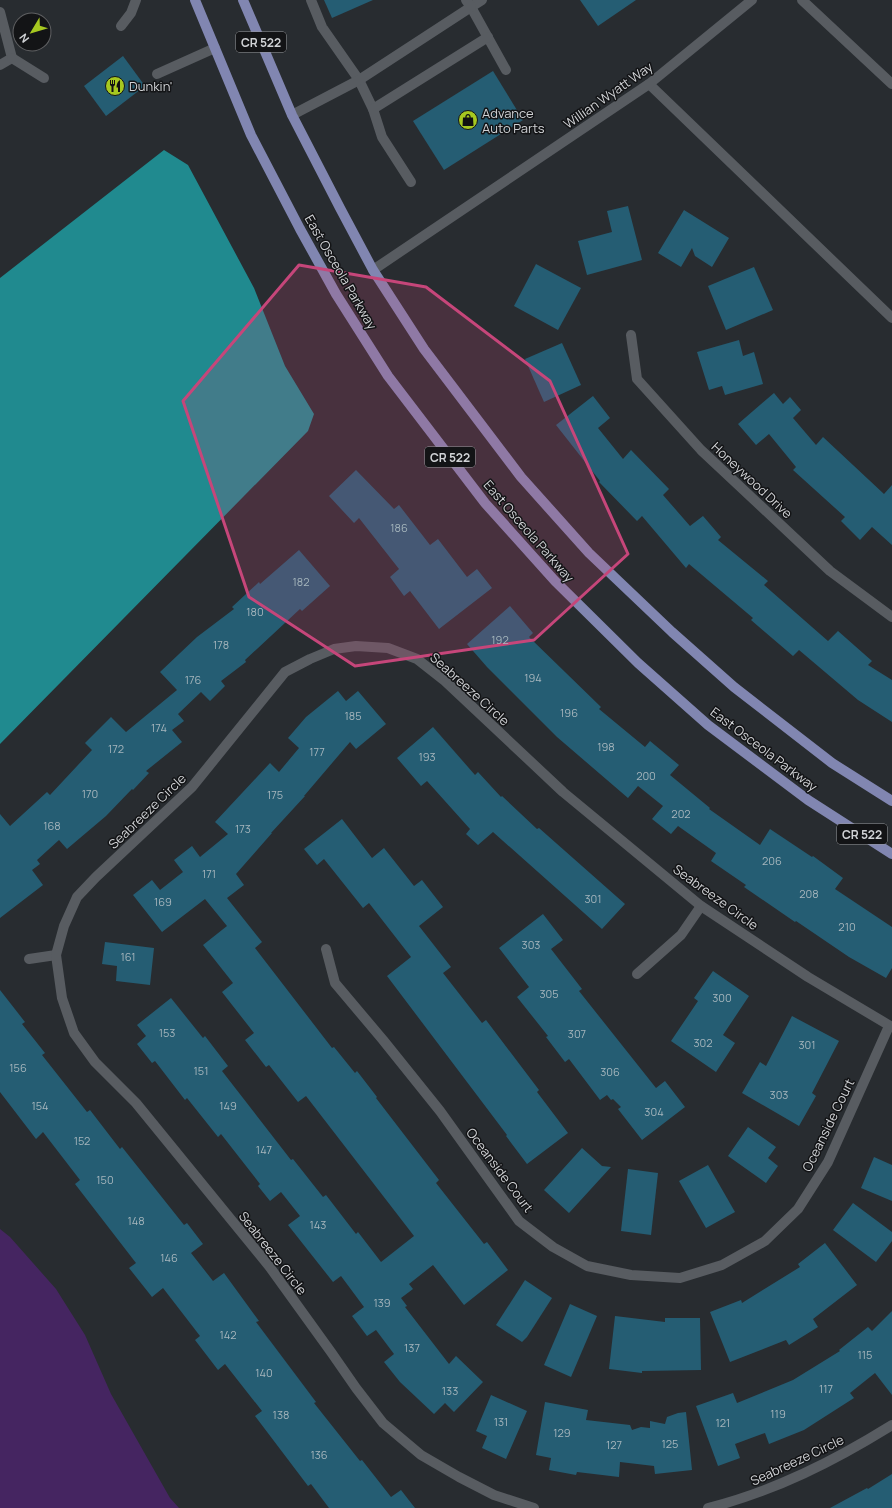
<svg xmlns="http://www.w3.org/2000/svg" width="892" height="1508" font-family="Manrope,sans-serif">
<rect width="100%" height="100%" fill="#282c30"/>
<path fill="#452561" d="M0,1229L10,1237L56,1289L85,1335L111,1394L170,1498L179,1508H0Z"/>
<path fill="#208a8f" d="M164,150L188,165L254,288L285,366L314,414L308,431L0,744V278Z"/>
<g fill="#255d73">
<path d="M324,0H373L332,18Z"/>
<path d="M580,0H636L598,26Z"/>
<path d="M123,56L145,86L106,116L84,86Z"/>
<path d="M493,71L523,120L444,170L413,121Z"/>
<path d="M628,206L642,260L587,275L578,241L612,232L607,211Z"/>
<path d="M684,210L729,238L712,267L695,256L692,248L681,267L658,253Z"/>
<path d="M536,264L581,288L558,330L514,306Z"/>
<path d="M754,267L773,310L726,330L708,286Z"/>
<path d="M739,340L743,356L754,352L763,384L725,395L722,386L709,390L697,352Z"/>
<path d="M562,343L581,385L544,402L525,359Z"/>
<path d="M774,393L783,404L790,397L801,410L793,418L816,445L823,437L884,494L892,485V545L872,527L860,540L841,521L845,517L793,470L796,467L769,434L756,445L738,424Z"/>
<path d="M593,396L610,418L598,428L623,459L631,450L669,489L663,495L690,526L703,516L721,537L718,540L768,581L764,585L828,641L838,631L872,661L868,665L892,680V722L858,700L799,650L793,656L751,620L753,618L689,564L686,568L642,516L637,521L599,482L600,481L556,425Z"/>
<path d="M356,470L394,509L399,505L430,545L438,539L467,577L477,569L492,588L439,629L410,591L404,596L390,577L399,569L359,518L354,523L329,496Z"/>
<path d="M299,550L330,586L302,611L300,609L245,660L246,662L221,681L225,686L210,701L201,692L178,714L184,721L172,730L182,742L146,771L149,773L133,790L132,789L106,816L67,849L59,840L37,860L40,864L32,870L43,885L0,918V814L10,826L47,792L50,795L92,750L85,743L111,717L126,732L177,690L160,672L197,637L234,609L232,607L259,582L260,584Z"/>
<path d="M510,606L533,633L529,637L601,707L599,709L645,747L650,741L679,765L670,775L710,808L709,809L760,845L770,829L812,857L813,856L843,878L835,889L892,927V968L886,978L849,957L796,921L795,922L744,887L746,885L711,861L716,853L678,826L671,834L652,819L663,806L638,786L628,798L557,737L487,667L467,644Z"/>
<path d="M338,691L346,701L358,691L386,724L356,749L350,742L304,796H305L271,833H272L236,874L244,885L227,898L262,942L255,948L332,1048L334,1047L355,1073L357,1071L377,1097L376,1098L439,1180L436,1183L484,1244L487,1242L508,1270L464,1305L433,1265L409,1284L413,1289L401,1298L407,1306L405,1307L449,1364L456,1356L483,1382L454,1412L445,1403L434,1414L400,1382L384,1362L394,1354L376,1330L367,1336L352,1316L364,1307L341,1276L333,1282L288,1225L300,1216L281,1192L270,1201L258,1186L260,1184L221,1134L218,1137L187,1098L185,1100L155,1061L152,1063L137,1044L146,1036L137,1025L171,998L203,1038L205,1036L228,1066L222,1071L291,1160L293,1159L323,1197L326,1195L356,1234L358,1232L381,1262L414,1236L306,1096L298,1102L269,1065L266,1067L245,1040L254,1033L222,992L233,983L203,945L227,926L205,899L162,932L133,895L152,880L160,890L183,872L174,860L192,846L200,857L228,834L215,822L270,763L279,772L299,748L288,738L306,717Z"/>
<path d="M433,727L475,775L478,772L501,797L502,796L537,829L539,828L625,904L602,929L493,832L478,845L466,834L470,829L427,781L421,786L397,758Z"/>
<path d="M342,819L372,858L384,848L414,886L422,880L443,907L419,926L451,967L443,973L482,1023L486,1020L539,1090L537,1092L568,1133L527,1164L506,1136L507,1135L387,976L411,957L369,903L363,908L324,859L317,865L304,849Z"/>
<path d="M543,914L563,940L551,949L582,989L579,991L656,1088L665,1081L685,1107L642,1140L618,1109L621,1107L613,1099L611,1100L607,1095L600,1100L569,1059L565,1062L546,1037L548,1036L517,997L529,987L499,948Z"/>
<path d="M105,942L154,948L150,985L116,981L117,966L102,964Z"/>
<path d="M713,971L749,996L723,1035L735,1043L716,1072L671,1041L698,1001L694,998Z"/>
<path d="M0,990L25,1022L22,1024L45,1053L42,1055L87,1112L90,1110L120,1149L122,1147L184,1225L187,1223L203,1244L191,1253L213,1281L224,1273L259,1321L256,1322L316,1402L314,1403L360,1461L362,1460L391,1497L401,1490L415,1508H329L311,1484L308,1486L255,1416L262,1411L225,1364L218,1370L195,1340L200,1336L163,1288L152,1297L129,1268L136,1263L75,1184L80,1180L43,1132L36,1139L0,1092Z"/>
<path d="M792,1016L839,1041L812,1093L816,1096L799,1126L742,1093L760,1062L766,1066Z"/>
<path d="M748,1127L776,1147L768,1158L778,1166L766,1183L728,1156Z"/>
<path d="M582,1148L602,1166L611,1167L569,1213L544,1190Z"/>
<path d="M874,1157L892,1165V1201L861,1188Z"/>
<path d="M708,1165L735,1212L706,1228L679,1181Z"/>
<path d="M628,1169L658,1173L651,1235L621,1231Z"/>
<path d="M853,1203L892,1232V1241L876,1262L833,1230Z"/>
<path d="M825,1243L857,1285L813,1319L818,1327L789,1345L786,1340L730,1362L710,1312L741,1300L742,1303L800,1267L798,1264Z"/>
<path d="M525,1280L552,1298L527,1337L522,1342L496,1325Z"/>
<path d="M570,1304L597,1316L571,1377L544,1365Z"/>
<path d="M892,1311V1395L875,1373L850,1393L854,1398L804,1430L769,1444L765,1433L735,1444L740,1458L718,1466L696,1406L733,1393L737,1403L793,1380L840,1351L839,1350L868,1327L872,1331Z"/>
<path d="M615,1316L665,1322V1318H700L701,1370L642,1371V1373L609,1369Z"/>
<path d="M491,1395L527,1411L506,1459L482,1448L487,1436L476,1431Z"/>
<path d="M545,1402L588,1410L586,1420L630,1425L632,1430L641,1427L650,1428V1421L665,1424L667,1417L678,1413L686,1412L692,1470L655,1474L654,1466L620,1462L619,1477L577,1472L576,1475L549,1470L551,1458L536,1455Z"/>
<path d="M892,1474V1508H830L867,1488L868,1489Z"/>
</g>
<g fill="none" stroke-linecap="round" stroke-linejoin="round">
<g stroke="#585c61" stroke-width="10">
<path d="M311,0L322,27L359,80L373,109"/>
<path d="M482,0L471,7L506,70"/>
<path d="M0,12L12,58L0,65"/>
<path d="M121,26L131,13L136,0"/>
<path d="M12,58L44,78"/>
<path d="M157,74L215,48"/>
<path d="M292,115L359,80L471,7L466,0"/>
<path d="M411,182L382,137L373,109L488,37"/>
</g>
<g stroke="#585c61" stroke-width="10">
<path d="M802,0L892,84"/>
<path d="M649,84L892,318"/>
<path d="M373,270L649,84L752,0"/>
<path d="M631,335L637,379L701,450L830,571L892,617"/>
<path d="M326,949L335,983L383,1040L440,1111L519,1221L553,1247L587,1266L631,1275L680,1278L722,1265L765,1241L798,1209L828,1162L889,1026"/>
<path d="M29,959L56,955"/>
<path d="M637,974L681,935L701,906"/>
<path d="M534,1508L494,1495L459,1477L421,1455L383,1423L356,1388L331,1352L269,1266L136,1103L95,1062L74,1033L62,998L56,955L64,926L77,897L96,877L192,787L285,672L310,659L334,649L356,646L388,648L417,659L445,681L563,792L701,906L808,977L892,1027"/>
<path d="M708,1508C775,1491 834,1461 892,1425"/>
</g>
<g stroke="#8186b1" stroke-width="10">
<path d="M195,0L251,135L300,229L336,294L388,376L485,503L555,581L638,663L708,725L808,800L892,854"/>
<path d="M243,0L292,115L340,208L373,270L424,349L521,477L589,553L672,632L734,687L832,763L892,801"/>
</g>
</g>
<path fill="#c6467a" fill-opacity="0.2" stroke="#c6467a" stroke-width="3" stroke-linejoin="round" d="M299,265L426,287L550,381L628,554L534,640L355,666L249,597L183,401Z"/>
<defs>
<symbol id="restaurant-disc" viewBox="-11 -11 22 22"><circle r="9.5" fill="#a6c820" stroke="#131416"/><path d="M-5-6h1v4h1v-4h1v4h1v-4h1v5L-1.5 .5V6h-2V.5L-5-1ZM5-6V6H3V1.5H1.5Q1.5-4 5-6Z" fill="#111"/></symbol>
<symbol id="shop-disc" viewBox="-11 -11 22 22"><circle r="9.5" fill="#a6c820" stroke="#131416"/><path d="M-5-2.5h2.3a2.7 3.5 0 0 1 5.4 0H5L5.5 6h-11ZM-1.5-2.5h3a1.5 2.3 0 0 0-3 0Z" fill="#111"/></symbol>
</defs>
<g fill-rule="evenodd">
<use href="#restaurant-disc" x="104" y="75" width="22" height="22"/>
<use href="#shop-disc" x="457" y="109" width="22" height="22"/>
</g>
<g text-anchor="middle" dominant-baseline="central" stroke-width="3" stroke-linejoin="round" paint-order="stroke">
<g font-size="11" fill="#a5b5bc">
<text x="399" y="527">186</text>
<text x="301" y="581">182</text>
<text x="255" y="611">180</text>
<text x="500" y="639">192</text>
<text x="221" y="644">178</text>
<text x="533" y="677">194</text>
<text x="193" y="679">176</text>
<text x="569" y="712">196</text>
<text x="353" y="715">185</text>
<text x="159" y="727">174</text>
<text x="606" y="746">198</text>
<text x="116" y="748">172</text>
<text x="317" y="751">177</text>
<text x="427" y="756">193</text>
<text x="646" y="775">200</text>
<text x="90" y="793">170</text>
<text x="275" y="794">175</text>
<text x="681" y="813">202</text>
<text x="52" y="825">168</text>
<text x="243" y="828">173</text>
<text x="772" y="860">206</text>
<text x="209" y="873">171</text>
<text x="809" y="893">208</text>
<text x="593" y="898">301</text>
<text x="163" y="901">169</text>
<text x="847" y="926">210</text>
<text x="531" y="944">303</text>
<text x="128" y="956">161</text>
<text x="549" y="993">305</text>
<text x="722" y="997">300</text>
<text x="167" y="1032">153</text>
<text x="577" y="1033">307</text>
<text x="703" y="1042">302</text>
<text x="807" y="1044">301</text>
<text x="18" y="1067">156</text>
<text x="201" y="1070">151</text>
<text x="610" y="1071">306</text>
<text x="779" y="1094">303</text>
<text x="40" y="1105">154</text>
<text x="228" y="1105">149</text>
<text x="654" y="1111">304</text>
<text x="82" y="1140">152</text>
<text x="264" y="1149">147</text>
<text x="105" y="1179">150</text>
<text x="136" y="1220">148</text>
<text x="318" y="1224">143</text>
<text x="169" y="1257">146</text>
<text x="382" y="1302">139</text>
<text x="228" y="1334">142</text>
<text x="412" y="1347">137</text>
<text x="865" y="1354">115</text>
<text x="264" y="1372">140</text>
<text x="826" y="1388">117</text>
<text x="450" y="1390">133</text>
<text x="778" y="1413">119</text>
<text x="281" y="1414">138</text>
<text x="501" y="1421">131</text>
<text x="723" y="1422">121</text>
<text x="562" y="1432">129</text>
<text x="670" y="1443">125</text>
<text x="614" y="1444">127</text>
<text x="319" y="1454">136</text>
</g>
<g fill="#131416" stroke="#97999c" stroke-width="1">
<rect x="236" y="32" width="50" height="20" rx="3"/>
<rect x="425" y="447" width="50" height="20" rx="3"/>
<rect x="837" y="824" width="50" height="20" rx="3"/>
</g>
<g font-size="12" font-weight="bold" fill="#d0d2d5">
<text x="261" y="42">CR 522</text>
<text x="450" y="457">CR 522</text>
<text x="862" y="834">CR 522</text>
</g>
<g font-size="13" fill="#d0d2d5" stroke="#131416" text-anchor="start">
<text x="129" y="86">Dunkin'</text>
<text x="482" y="113">Advance<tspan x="482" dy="15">Auto Parts</tspan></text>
</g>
<g font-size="13" fill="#d0d2d5" stroke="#131416">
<text transform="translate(608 95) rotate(-35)">Willian Wyatt Way</text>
<text transform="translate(341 272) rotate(60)">East Osceola Parkway</text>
<text transform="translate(752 480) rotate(43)">Honeywood Drive</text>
<text transform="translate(529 531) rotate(49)">East Osceola Parkway</text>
<text transform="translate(470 689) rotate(42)">Seabreeze Circle</text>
<text transform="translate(764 749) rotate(37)">East Osceola Parkway</text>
<text transform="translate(147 811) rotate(-44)">Seabreeze Circle</text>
<text transform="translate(716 897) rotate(36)">Seabreeze Circle</text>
<text transform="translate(828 1125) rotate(-64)">Oceanside Court</text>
<text transform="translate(500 1170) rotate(53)">Oceanside Court</text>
<text transform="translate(273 1253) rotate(52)">Seabreeze Circle</text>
<text transform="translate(797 1460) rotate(-25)">Seabreeze Circle</text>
</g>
</g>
<g transform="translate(32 32) rotate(232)"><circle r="19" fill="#131416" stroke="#5f6062"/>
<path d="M0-3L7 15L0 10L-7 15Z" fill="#a6c820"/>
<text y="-6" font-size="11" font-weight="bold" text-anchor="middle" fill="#d0d2d5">N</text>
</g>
</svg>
